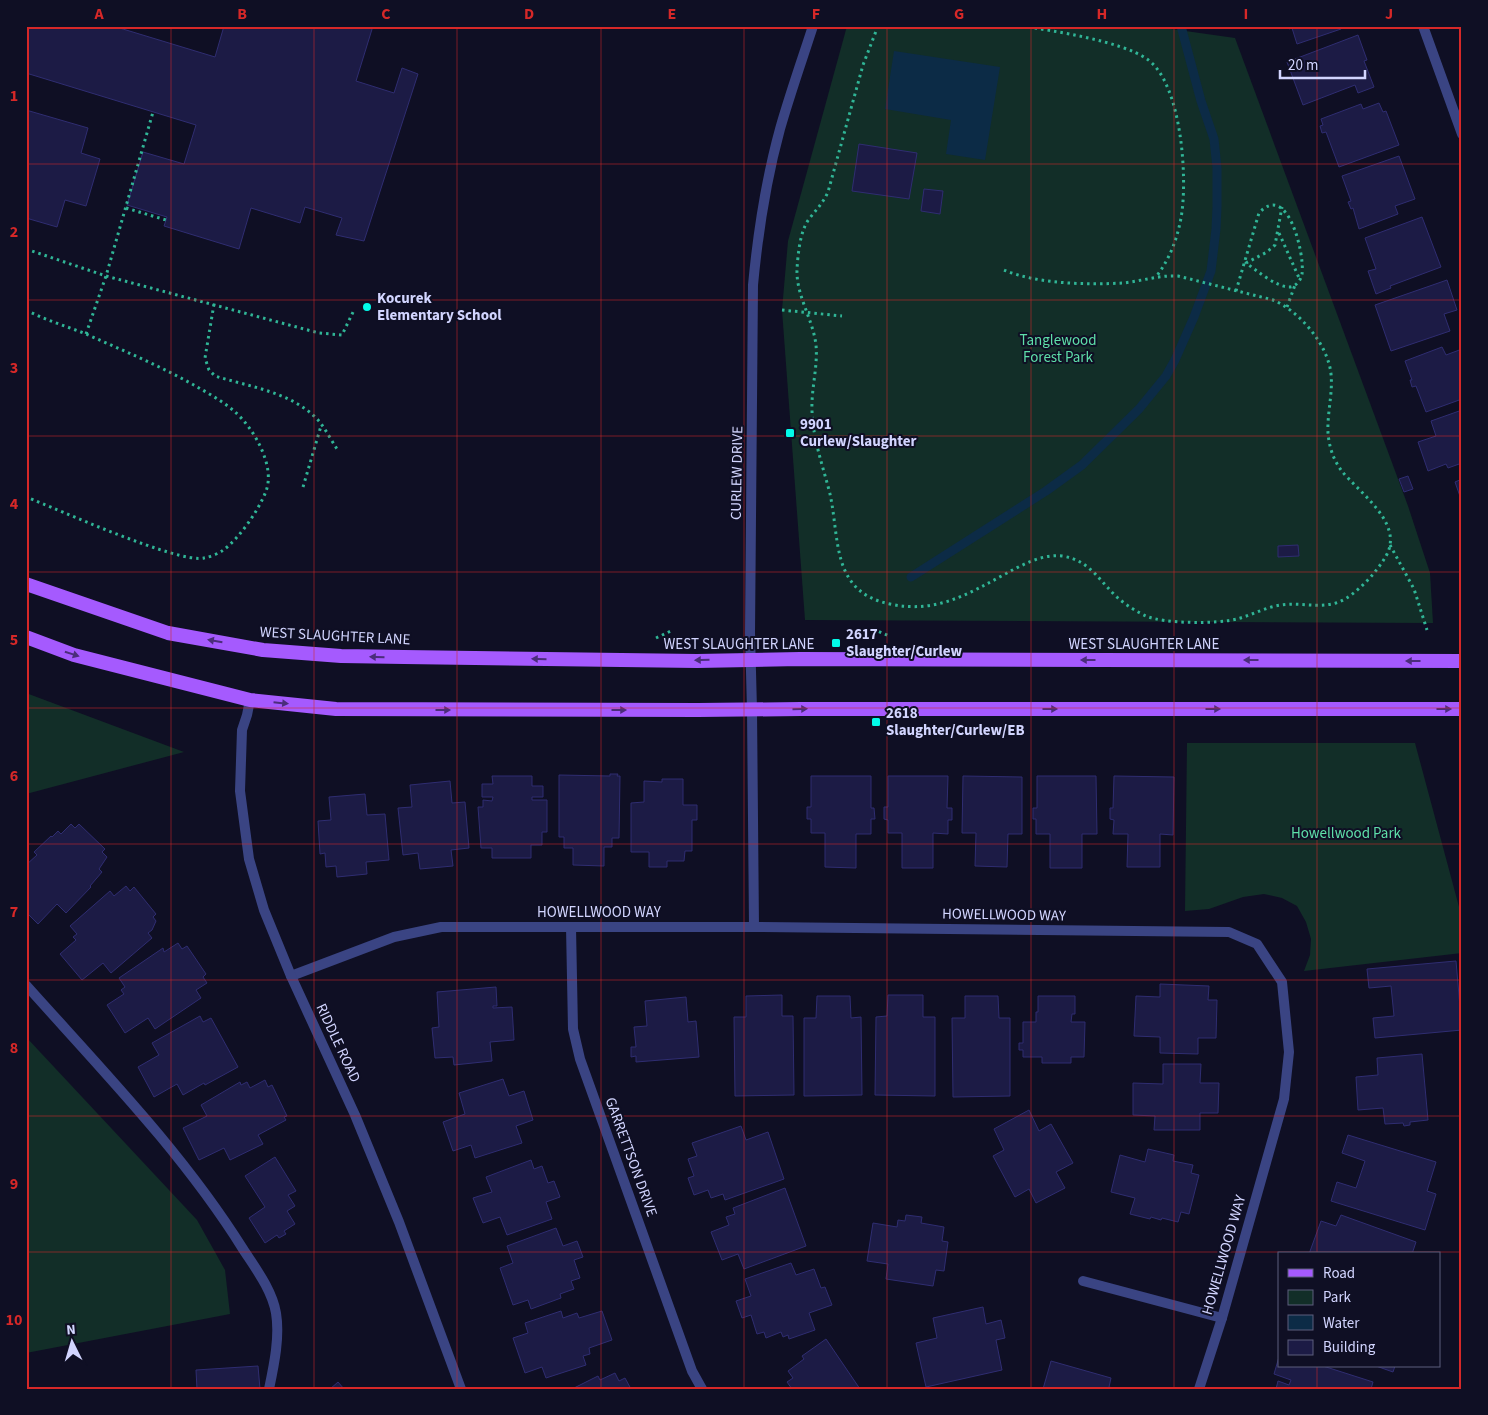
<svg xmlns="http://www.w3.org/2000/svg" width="1488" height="1415" font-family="'Source Sans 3',sans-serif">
<rect width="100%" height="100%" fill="#0f0f24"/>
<g fill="#122e28">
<path d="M847,26H1150L1235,38L1408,506L1430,573L1433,623L805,620L782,310L788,241Z"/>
<path d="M26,693L184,752L26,794Z"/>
<path d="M1187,743H1415L1462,918V953L1304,971L1310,955L1311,939L1306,922L1297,906L1282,898L1264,894L1243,897L1209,909L1185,911Z"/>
<path d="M26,1037L197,1220L225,1270L230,1314L26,1353Z"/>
</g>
<path fill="#0c2b46" d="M894,51L1000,67L985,160L946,154L951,120L885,109Z"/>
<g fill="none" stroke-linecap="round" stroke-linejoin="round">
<path stroke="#0c2b46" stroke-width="9" d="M911,577L1046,491L1082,465L1139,409L1166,376L1175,360L1194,317L1211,271L1216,229L1217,207V168L1214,139L1201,101L1181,26"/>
</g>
<g fill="#1c1b45" stroke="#2f2d71">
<path d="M26,26H113L215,57L224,26H373L356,81L394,93L402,68L418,74L364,241L336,235L342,218L305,207L300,223L251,208L239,249L164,226L167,217L127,205L143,152L184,164L196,125L26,73Z"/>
<path d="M1288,26H1340L1341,29L1297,44L1292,28L1289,29Z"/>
<path d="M1358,35L1367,60L1364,61L1374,87L1358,93L1355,85L1303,105L1287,62Z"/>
<path d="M1379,103L1383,112L1386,111L1399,145L1339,167L1326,132L1322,133L1320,126L1323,125L1321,119L1361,104L1363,109Z"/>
<path d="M26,110L88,128L81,153L100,159L86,206L65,200L57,227L26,218Z"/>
<path d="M859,144L917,153L909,199L852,191Z"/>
<path d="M1399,156L1415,199L1395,206L1398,214L1359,229L1353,208L1351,209L1348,202L1351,201L1342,176Z"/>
<path d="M924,189L943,191L940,214L921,211Z"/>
<path d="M1422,217L1441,267L1390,286L1391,288L1376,294L1368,271L1376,269L1365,238Z"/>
<path d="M1447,280L1457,310L1444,314L1450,331L1391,351L1375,305Z"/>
<path d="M1442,347L1446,355L1462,349V399L1426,412L1416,386L1412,387L1410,380H1412L1405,361Z"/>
<path d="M1462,410V463L1448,468L1446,464L1428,471L1418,442L1436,436L1431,421Z"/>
<path d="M1408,476L1413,489L1404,492L1399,479Z"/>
<path d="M1462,479V502L1455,482Z"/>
<path d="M1298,545L1299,556L1278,557V546Z"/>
<path d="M610,774H618L617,776H620L619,838H612V847H604V866L573,865V848H564V837H559V775L610,776Z"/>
<path d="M492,776H532V786H543V797H532V800H547V832H542V845H531V858H492V848H481L478,807H483V800L492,801L493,797H482V784H493Z"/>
<path d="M811,776H871V808H874L875,819H871V834H856V868L825,867V833H811V819H807V807H811Z"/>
<path d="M888,776H948L947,808H952V820H948V834L933,833V868H902V833H888V820L884,819V807H888Z"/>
<path d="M963,776L1022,777V834H1008L1007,867L975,866L976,833H962Z"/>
<path d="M1037,776H1096L1097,834H1082V868H1050V834H1036V819H1033V808H1037Z"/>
<path d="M1114,776L1174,777L1173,835L1160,834V867H1127L1128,834H1113L1114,820L1110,819V808H1113Z"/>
<path d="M662,779H683V805H697V820H692V851H685L684,861H667V867H649V852H631V803L644,802V781L662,782Z"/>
<path d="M450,781L452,803L465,802L469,848L451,850L453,866L420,869L418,853L403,855L398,808L412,807L410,785Z"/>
<path d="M365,794L367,815L385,814L389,860L366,862L367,874L337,877L336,866L326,867L325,853L320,854L318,821L331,820L329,797Z"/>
<path d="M71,824L75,828L79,824L105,849L102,852L107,857L99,869L102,872L90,886L91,887L66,913L57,904L38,924L26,912V865L37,855L34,852L51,836L52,837L58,831L61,834Z"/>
<path d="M126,886L130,891L134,887L156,914L153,917L156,921L152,930L148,933L152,938L111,973L103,963L82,980L60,954L76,940L73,937L77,934L70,926L110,891L114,896Z"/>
<path d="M178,943L182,949L187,946L206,974L203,977L207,983L196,990L201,998L155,1029L148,1018L125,1033L107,1005L124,994L121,990L125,987L119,978L163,948L164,952Z"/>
<path d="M1456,961L1462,1030L1375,1038L1373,1018L1394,1016L1391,986L1369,988L1367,969Z"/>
<path d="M1160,984L1209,986L1208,1000H1217L1216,1038H1198V1054L1160,1053V1037L1134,1036L1136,996L1160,997Z"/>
<path d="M496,987L497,1006H493V1008L512,1007L514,1040L490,1042L492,1061L454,1065L453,1057L435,1058L432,1028L439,1027L437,992Z"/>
<path d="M782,995V1016H793L794,1095L735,1096L734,1017H746V996Z"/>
<path d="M888,995H923V1017H935V1096L875,1095L876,1017L887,1016Z"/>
<path d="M817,996H850L851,1018L861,1017L862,1095L804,1096V1018H816Z"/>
<path d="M965,996H998L999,1018H1010V1096L953,1097L952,1018H965Z"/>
<path d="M1038,996H1075V1014H1072L1071,1022H1085L1084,1057H1071V1063H1042V1057H1023V1050H1019V1043H1023V1022H1036V1012H1038Z"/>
<path d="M686,997L688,1022L696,1021L699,1057L636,1062V1056L631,1057V1047H636L634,1027L647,1026L645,1001Z"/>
<path d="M200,1016L203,1022L211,1018L238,1067L205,1085L204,1083L183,1095L177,1084L154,1097L138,1067L159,1055L152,1043Z"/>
<path d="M1422,1054L1428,1120L1410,1122V1125L1404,1126L1403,1123L1385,1124L1383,1108L1358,1110L1356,1077L1378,1075L1377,1058Z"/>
<path d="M1163,1064H1201L1200,1083H1219L1218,1113H1200V1130H1154L1155,1116L1133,1115V1083L1163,1084Z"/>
<path d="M503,1079L509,1096L524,1091L533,1120L516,1126L522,1143L475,1158L471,1145L453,1151L443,1122L465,1114L459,1093Z"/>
<path d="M265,1080L268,1087L272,1085L287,1116L284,1117L286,1120L258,1135L263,1144L230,1160L224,1148L199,1160L183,1128L207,1116L201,1105L240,1082L241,1085L247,1082L250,1088Z"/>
<path d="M1029,1110L1039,1131L1051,1124L1073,1163L1056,1172L1065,1188L1036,1203L1029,1189L1015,1197L993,1156L1004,1150L994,1129Z"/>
<path d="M741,1126L746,1140L768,1132L784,1179L725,1200L723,1194L711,1198L708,1190L694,1195L688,1178L694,1176L688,1159L697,1156L692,1143Z"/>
<path d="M1348,1135L1436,1162L1427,1191L1436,1194L1425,1230L1331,1201L1337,1182L1356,1188L1365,1161L1342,1153Z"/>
<path d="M1148,1149L1174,1155L1173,1161L1193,1165L1191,1173L1199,1175L1189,1214L1181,1212L1178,1222L1162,1218L1161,1220L1151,1217L1150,1219L1130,1214L1135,1198L1111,1192L1120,1155L1145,1162Z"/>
<path d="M275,1157L296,1191L288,1195L295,1206L287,1211L295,1224L284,1231L286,1234L279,1238L277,1235L265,1243L249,1218L265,1207L245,1176Z"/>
<path d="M531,1160L534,1169L542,1166L548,1183L554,1181L560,1197L546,1202L552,1219L507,1235L500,1217L483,1223L473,1198L492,1192L486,1177Z"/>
<path d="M785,1188L806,1246L744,1269L738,1254L722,1260L711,1232L729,1225L726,1217L735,1214L733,1208Z"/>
<path d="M906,1215L922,1217L921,1223L944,1227L942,1241L948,1242L944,1271L936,1270L933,1286L886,1279L888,1264L867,1261L873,1223L897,1227L898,1220L905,1221Z"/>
<path d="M1341,1215L1416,1242L1412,1254H1309L1321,1221L1336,1226Z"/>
<path d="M556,1228L563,1246L577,1241L583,1257L574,1260L580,1278L571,1281L574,1289L560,1294L561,1298L531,1309L528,1300L513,1305L500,1268L513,1263L507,1246Z"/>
<path d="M791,1263L796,1275L814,1269L821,1288L825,1287L832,1305L809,1313L815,1330L789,1339L788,1335L783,1337L781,1332L766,1338L764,1332L757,1334L751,1315L742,1318L736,1301L751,1296L745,1279Z"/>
<path d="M983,1307L986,1324L1001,1320L1005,1338L996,1340L1002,1370L926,1387L916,1343L937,1338L933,1318Z"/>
<path d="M561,1311L563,1318L577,1313L579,1318L602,1311L612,1340L589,1348L590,1354L583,1356L586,1365L546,1378L542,1367L525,1373L513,1338L528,1333L525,1323Z"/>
<path d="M826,1339L860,1389H792L787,1382L793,1378L788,1371L804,1359L802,1356Z"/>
<path d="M1279,1357V1366H1323L1373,1382L1371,1389H1276L1278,1381L1289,1385L1291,1380L1274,1374Z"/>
<path d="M1051,1361L1111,1378L1109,1387L1117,1389H1043Z"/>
<path d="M258,1366L260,1389H197L196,1370Z"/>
<path d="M1376,1366H1395L1393,1372Z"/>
<path d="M615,1373L619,1381L625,1378L631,1389H572L598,1376L600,1380Z"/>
<path d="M338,1382L344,1389H330Z"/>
</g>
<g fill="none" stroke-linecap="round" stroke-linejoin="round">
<g stroke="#30b596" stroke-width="3" stroke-dasharray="2.5 4" stroke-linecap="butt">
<path d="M878,26L863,65L828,192C823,203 816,210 809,219C800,231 798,254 797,269C796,296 813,319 816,345C818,367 811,389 812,411C813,440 823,466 830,494C840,540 831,592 890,604C936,614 968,594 1007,573C1024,564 1042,554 1062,556C1090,560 1100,582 1118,598C1126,605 1137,612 1146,616C1164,624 1218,624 1237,619C1252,615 1266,607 1281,605C1300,602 1320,609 1339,602C1356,595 1377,572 1386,556C1405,523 1358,492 1341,470C1333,459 1329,446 1328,433C1327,413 1333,394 1331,374C1328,344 1299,311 1273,300L1178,276C1159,275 1142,281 1123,283C1087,285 1037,284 1004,270"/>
<path d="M1022,26C1054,31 1121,41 1147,59C1182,83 1188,180 1181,218C1177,240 1169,260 1156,277"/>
<path d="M126,208L166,220"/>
<path d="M1279,233L1300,280"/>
<path d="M26,249L106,276L319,333L342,335L354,310"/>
<path d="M1236,291L1259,213C1288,181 1305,255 1302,274C1301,280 1296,287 1289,287C1276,287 1256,270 1246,263L1267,252L1275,245L1282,207"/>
<path d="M214,304L205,358L209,370L215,376C250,387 292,392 318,420C325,428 331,440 337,449"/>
<path d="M1287,307L1295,285"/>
<path d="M26,310C45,320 66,326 86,334C122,350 158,365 192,384C206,392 221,400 234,411C252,426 276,465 266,491C259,510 239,539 222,551C217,554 210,557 204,558C179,564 57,509 26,497"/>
<path d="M782,310L842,316"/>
<path d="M86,334L106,276L153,112"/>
<path d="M303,487L321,426"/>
<path d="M1390,545L1414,589L1427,630"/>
<path d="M873,629L889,636"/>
<path d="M656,638L671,631"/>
</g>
<path stroke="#3a4483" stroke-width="10" d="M26,985C102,1070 183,1153 243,1249C256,1269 272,1290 276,1313C280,1337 274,1365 269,1389"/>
<g stroke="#3a4483" stroke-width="10">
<path d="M1423,26L1462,134"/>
<path d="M752,710L754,927"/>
<path d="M571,927L573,1029L580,1059L692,1371L702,1389"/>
<path d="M291,976L394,937L441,927H754L1229,932L1257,944L1282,982L1289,1052L1284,1099L1222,1318L1199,1389"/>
<path d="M1083,1281L1222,1318"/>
</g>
<g stroke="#3a4483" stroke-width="10">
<path d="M250,700L247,715L242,730L240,791L249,859L264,910L291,976L355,1115L399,1222L461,1389"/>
<path d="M752,710L750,633L753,285C758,232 766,180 780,129C790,94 802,60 813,26"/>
</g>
<g stroke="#a55afe" stroke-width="14">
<path d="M26,584L168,633L263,650L341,656L404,657L697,661L800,659L1462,661"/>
<path d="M26,637L74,655L250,700L336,709L698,710L801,709H1462"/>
</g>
</g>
<defs><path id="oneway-solid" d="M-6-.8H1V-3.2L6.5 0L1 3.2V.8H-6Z" transform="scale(1.25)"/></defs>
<g fill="#4b2d7b">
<use href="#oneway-solid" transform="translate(215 641) rotate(-170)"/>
<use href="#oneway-solid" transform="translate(72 654) rotate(18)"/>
<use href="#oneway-solid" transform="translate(377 657) rotate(-178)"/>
<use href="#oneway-solid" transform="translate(539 659) rotate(-179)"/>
<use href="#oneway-solid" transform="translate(702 660) rotate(179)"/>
<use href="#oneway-solid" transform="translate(1088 660) rotate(-180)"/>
<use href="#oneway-solid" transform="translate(1251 660) rotate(-180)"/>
<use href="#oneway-solid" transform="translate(1413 661) rotate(-180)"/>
<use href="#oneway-solid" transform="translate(281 703) rotate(6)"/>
<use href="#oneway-solid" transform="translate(800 709) rotate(-1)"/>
<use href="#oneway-solid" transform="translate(1050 709)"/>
<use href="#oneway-solid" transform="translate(1213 709)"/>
<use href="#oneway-solid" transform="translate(1444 709)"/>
<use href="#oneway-solid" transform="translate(443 710)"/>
<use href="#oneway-solid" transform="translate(619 710)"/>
</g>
<path fill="none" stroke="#d62828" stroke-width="1" stroke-opacity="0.55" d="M171,26V1389M314,26V1389M457,26V1389M601,26V1389M744,26V1389M887,26V1389M1031,26V1389M1174,26V1389M1317,26V1254M26,164H1462M26,300H1462M26,436H1462M26,572H1462M26,708H1462M26,844H1462M26,980H1462M26,1116H1462M26,1252H1462M1317,1366V1389"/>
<g fill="#02fbe9" stroke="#0f0f24" stroke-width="2">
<circle cx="367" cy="307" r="5"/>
<rect x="785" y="428" width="10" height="10" rx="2.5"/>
<rect x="831" y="638" width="10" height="10" rx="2.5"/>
<rect x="871" y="717" width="10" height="10" rx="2.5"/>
</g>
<g text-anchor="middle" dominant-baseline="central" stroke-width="4" stroke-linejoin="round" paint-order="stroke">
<g font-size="15" font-weight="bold" fill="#d2d5ff" stroke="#0f0f24" text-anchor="start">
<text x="377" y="298">Kocurek<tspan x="377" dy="17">Elementary School</tspan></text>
<text x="800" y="424">9901<tspan x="800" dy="17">Curlew/Slaughter</tspan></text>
<text x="846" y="634">2617<tspan x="846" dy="17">Slaughter/Curlew</tspan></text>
<text x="886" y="713">2618<tspan x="886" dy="17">Slaughter/Curlew/EB</tspan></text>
</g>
<g font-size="15" fill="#5edfa9" stroke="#0f0f24">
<text x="1058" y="340">Tanglewood<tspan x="1058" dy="17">Forest Park</tspan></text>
<text x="1346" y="833">Howellwood Park</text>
</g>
<g font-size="15" fill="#d2d5ff" stroke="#0f0f24">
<text transform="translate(737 473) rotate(-89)">CURLEW DRIVE</text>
<text transform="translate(335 636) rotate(3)">WEST SLAUGHTER LANE</text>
<text x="739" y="644">WEST SLAUGHTER LANE</text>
<text x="1144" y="644">WEST SLAUGHTER LANE</text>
<text x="599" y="912">HOWELLWOOD WAY</text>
<text transform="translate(1004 915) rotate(1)">HOWELLWOOD WAY</text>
<text transform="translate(338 1043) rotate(65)">RIDDLE ROAD</text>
<text transform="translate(631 1157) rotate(70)">GARRETTSON DRIVE</text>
<text transform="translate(1224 1255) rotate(-74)">HOWELLWOOD WAY</text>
</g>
</g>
<rect width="1488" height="1415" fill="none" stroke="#0f0f24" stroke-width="55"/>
<rect x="1278" y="1252" width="162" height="115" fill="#0f0f24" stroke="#5d5e7c"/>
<rect x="1288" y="1269" width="25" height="8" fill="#a55afe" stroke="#5d5e7c"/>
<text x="1323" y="1278" font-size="15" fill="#d2d5ff">Road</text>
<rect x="1288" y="1290" width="25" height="15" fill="#122e28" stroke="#5d5e7c"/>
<text x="1323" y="1302" font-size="15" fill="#d2d5ff">Park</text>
<rect x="1288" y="1315" width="25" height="15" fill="#0c2b46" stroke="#5d5e7c"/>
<text x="1323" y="1328" font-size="15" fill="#d2d5ff">Water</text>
<rect x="1288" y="1340" width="25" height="15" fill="#1c1b45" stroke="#5d5e7c"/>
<text x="1323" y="1352" font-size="15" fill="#d2d5ff">Building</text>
<g transform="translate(72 1342) rotate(355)" stroke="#0f0f24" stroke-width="4" paint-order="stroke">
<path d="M0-4L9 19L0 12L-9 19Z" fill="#d2d5ff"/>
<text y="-8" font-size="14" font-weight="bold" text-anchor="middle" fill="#d2d5ff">N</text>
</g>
<path d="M1280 70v8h85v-8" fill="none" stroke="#d2d5ff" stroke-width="2.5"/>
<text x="1288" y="70" font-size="15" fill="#d2d5ff" stroke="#0f0f24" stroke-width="4" paint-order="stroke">20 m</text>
<rect x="28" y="28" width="1432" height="1360" fill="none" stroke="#d62828" stroke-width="2"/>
<g font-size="16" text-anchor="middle" font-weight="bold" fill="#d62828">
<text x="99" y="19">A</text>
<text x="242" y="19">B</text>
<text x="386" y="19">C</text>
<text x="529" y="19">D</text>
<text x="672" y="19">E</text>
<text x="816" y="19">F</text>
<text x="959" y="19">G</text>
<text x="1102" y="19">H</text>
<text x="1246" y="19">I</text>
<text x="1389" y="19">J</text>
<text x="14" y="101">1</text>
<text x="14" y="237">2</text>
<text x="14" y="373">3</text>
<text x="14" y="509">4</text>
<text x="14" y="645">5</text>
<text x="14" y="781">6</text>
<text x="14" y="917">7</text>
<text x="14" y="1053">8</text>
<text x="14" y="1189">9</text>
<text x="14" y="1325">10</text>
</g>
</svg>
